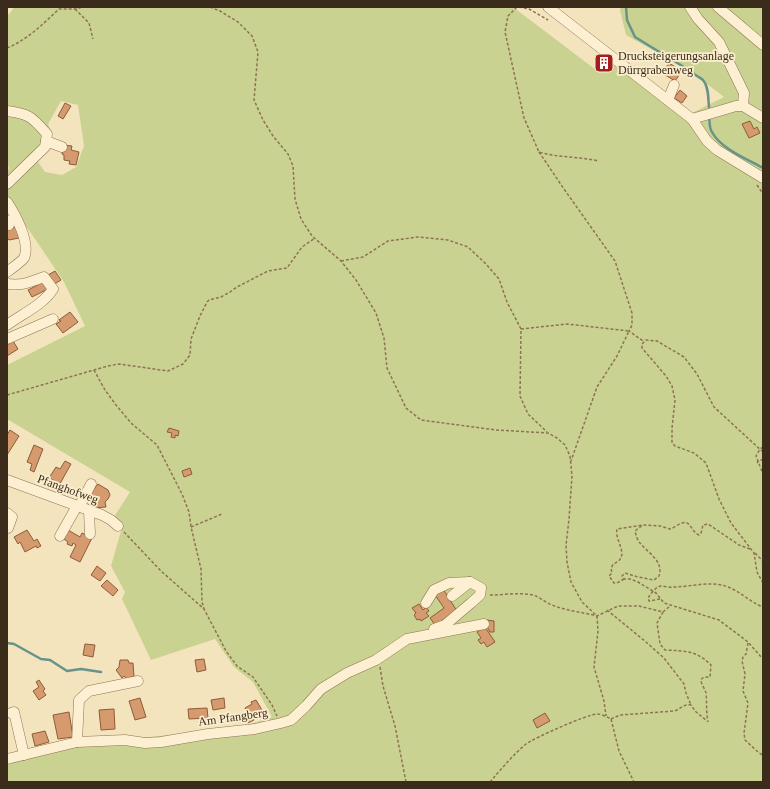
<svg xmlns="http://www.w3.org/2000/svg" width="770" height="789" font-family="Georgia,serif">
<rect width="100%" height="100%" fill="#f3e4be"/>
<path fill="#cad291" fill-rule="evenodd" d="M14,7H513L600,73L619,61L690,114L724,97L690,71L626,35L620,10L621,7H763V782H7V754L90,736L138,738L223,730L248,725L272,717L253,682L234,667L215,639L151,660L122,599L125,592L111,566L123,524L114,517L130,492L7,419V365L85,326L64,282L31,233L7,202V177L9,166L7,167V15L10,13ZM61,101L78,105L84,146L76,167L62,175L45,172L38,162L51,132L48,124Z"/>
<g fill="none" stroke-linecap="round" stroke-linejoin="round">
<g stroke="#689389" stroke-width="2.5">
<path d="M626,7L627,20L635,37L692,72C695,76 700,77 703,80C709,87 708,98 709,107"/>
<path d="M709,117C710,122 709,128 712,132C721,149 747,159 763,168"/>
<path d="M7,643L14,644L41,659L50,660L67,671L81,669L101,672"/>
</g>
</g>
<g fill="#d59b6f" stroke="#8f5b37">
<path d="M669,63L682,71L675,81L662,73Z"/>
<path d="M680,90L687,96L682,103L674,98Z"/>
<path d="M65,103L71,106L63,119L58,116Z"/>
<path d="M750,121L754,129L757,127L760,133L749,138L742,124Z"/>
<path d="M63,145L72,146L71,150L79,152L76,165L69,164L70,161L64,160V155L62,154Z"/>
<path d="M16,227L19,238L9,240L8,239H7V229Z"/>
<path d="M55,271L61,280L53,285L48,275Z"/>
<path d="M41,281L48,289L32,297L28,290L38,285L37,283Z"/>
<path d="M70,312L78,322L63,333L56,324L61,321L59,320Z"/>
<path d="M13,341L18,349L7,356V345Z"/>
<path d="M169,428L179,431L178,436L175,435V438L171,437L172,433L167,432Z"/>
<path d="M10,430L19,436L7,455V435Z"/>
<path d="M34,445L43,449L34,472L30,470L32,464L27,462Z"/>
<path d="M65,461L71,464L57,489L52,487L55,481L49,478L56,467L60,469Z"/>
<path d="M190,468L192,474L184,477L182,471Z"/>
<path d="M98,484L108,490L110,495L108,499L105,502L106,507L93,508L91,493Z"/>
<path d="M27,530L34,541L37,539L41,546L37,548L36,546L25,552L20,542L18,544L14,537Z"/>
<path d="M68,530L80,537L82,533L92,538L80,562L70,557L76,545L73,543L72,546L67,544L68,542L64,539Z"/>
<path d="M97,566L106,573L100,581L91,575Z"/>
<path d="M107,580L118,590L113,596L101,586Z"/>
<path d="M443,589L457,611L435,625L430,618L444,608L435,595Z"/>
<path d="M419,604L423,610L426,607L429,611L426,613L429,616L421,621L420,619L417,620L414,615L416,613L412,608Z"/>
<path d="M487,620L494,621V632H490L486,625Z"/>
<path d="M485,627L495,642L487,647L484,642L481,644L478,640L481,638L477,632Z"/>
<path d="M85,644L95,645L93,657L83,655Z"/>
<path d="M204,659L206,670L197,672L195,660Z"/>
<path d="M120,660H128L129,663H133L134,676L127,679L124,676L122,678L116,670L119,667Z"/>
<path d="M39,680L45,689L43,691L46,695L39,700L33,691L39,687L36,682Z"/>
<path d="M140,698L146,717L135,720L129,701Z"/>
<path d="M224,698L225,708L213,710L211,700Z"/>
<path d="M256,700L262,710L252,715L254,720L248,723L243,714L247,712L245,708L252,704L251,702Z"/>
<path d="M207,708L208,718L189,719L188,709Z"/>
<path d="M114,709L115,729L101,730L99,710Z"/>
<path d="M69,712L73,737L58,739L53,715Z"/>
<path d="M545,713L550,721L537,728L533,720Z"/>
<path d="M45,731L49,742L35,746L32,734Z"/>
</g>
<g fill="none" stroke-linecap="round" stroke-linejoin="round">
<defs>
<g id="minor">
<path d="M548,7L692,119L707,141L717,150L763,178"/>
<path d="M690,7L698,19L719,42L744,93L743,106"/>
<path d="M718,7L763,45"/>
<path d="M668,100L674,85"/>
<path d="M7,111C30,114 32,117 47,134L45,147L7,184"/>
<path d="M692,119L736,106H743L763,118"/>
<path d="M46,141L62,147"/>
<path d="M7,202C15,214 31,243 24,258C20,263 12,268 7,272"/>
<path d="M7,220L9,225"/>
<path d="M7,283L8,284C22,286 31,282 44,277L53,289C43,305 22,314 7,325"/>
<path d="M7,339L53,319"/>
<path d="M7,480L102,515L111,520L118,526"/>
<path d="M79,507L91,484"/>
<path d="M89,511L90,534"/>
<path d="M7,513L12,517L8,528"/>
<path d="M60,536L77,506"/>
<path d="M452,596L470,582"/>
<path d="M426,603L434,590L449,583L470,582L481,588L480,595L471,603L445,625L434,629"/>
<path d="M11,713L14,712L24,755"/>
<path d="M77,742L79,700L89,691L138,681"/>
<path d="M7,759L77,742L125,740L145,743L161,742L208,734L255,729L281,723L291,720L306,706L321,689L347,673L376,660L407,639L484,624"/>
</g>
</defs>
<use href="#minor" stroke="#8d7354" stroke-width="11"/>
<g stroke="#8d7354" stroke-width="1.5" stroke-dasharray="3 2" stroke-linecap="butt">
<path d="M210,7L220,11L238,22L252,36L258,52L254,100L263,120L273,136L288,154L293,166L295,199L301,219L312,236L341,261L356,280L376,313L384,338L387,368L406,408L421,420L496,430L548,433L557,438L565,445L570,456L572,476L569,519L566,545L567,562L571,582L582,602L597,616L598,631L594,667L604,701L606,716"/>
<path d="M517,7L508,16L505,32L524,118L539,152C558,158 578,156 598,161"/>
<path d="M519,7L529,9L548,20"/>
<path d="M75,9L89,23L93,39"/>
<path d="M7,48C27,40 43,24 59,9H76L82,7"/>
<path d="M539,152L564,189L615,261L632,313V325L629,331L643,341"/>
<path d="M757,185L763,194"/>
<path d="M341,261L363,257L388,241L418,237L448,240L468,247L486,264L499,279L507,302L521,329L520,396L528,414L547,432"/>
<path d="M521,329L567,324L629,331L617,356L597,387L571,461"/>
<path d="M94,370L105,390L116,405L131,423L157,445L182,494L189,512L191,527L201,569L202,602L204,609"/>
<path d="M7,395L108,366L119,364L168,371L183,364L190,355L191,339L200,316L207,302L209,300L221,297L230,292L237,287L268,271L287,268L302,247L315,238"/>
<path d="M763,447L760,449L756,456L763,474"/>
<path d="M763,452L714,407L697,374L684,357L657,341L646,340L642,344V348L666,376L672,386L675,400L672,428V443L675,446L694,453L706,463L719,499L731,523L754,553L757,572L763,583"/>
<path d="M757,463L759,460H763"/>
<path d="M191,527L222,514"/>
<path d="M124,532L161,571L204,609L226,651L237,666L253,677L272,705L277,716"/>
<path d="M750,549L739,545L708,524L703,525L701,533L699,535C691,532 691,520 682,523C678,524 674,528 670,529L660,526L643,525L635,531C636,535 637,540 640,543C648,553 664,561 659,576L654,580L638,577L625,573L622,576L624,579H630L638,582L656,593L664,603L719,620L748,642L763,659"/>
<path d="M755,553L763,561"/>
<path d="M624,579L617,583H614L609,576L612,573L611,569L613,564C632,557 614,541 617,529L643,525"/>
<path d="M490,595C504,595 519,592 533,595C540,597 546,603 552,605C567,611 582,612 597,616L618,606H639L663,612L670,606"/>
<path d="M660,599L649,601L648,598C651,594 655,587 661,586C665,586 670,588 673,587C692,587 711,580 728,587C741,592 750,602 763,607"/>
<path d="M607,610L646,642L664,658L684,684L686,693L691,705"/>
<path d="M663,612L657,623L660,644L665,650C684,651 696,650 711,665L710,677C706,677 702,677 701,680C701,684 705,689 706,693C707,703 706,712 708,722"/>
<path d="M748,643L746,654L743,657L742,661L745,674L743,691L748,703L744,733L745,740L759,753L763,755"/>
<path d="M380,667L383,686L395,726L406,782"/>
<path d="M611,719L620,715L674,711C681,709 683,704 691,705L695,711L707,721"/>
<path d="M490,782C501,769 513,755 526,744C534,738 588,714 597,714C602,714 607,717 611,719L619,751L634,782"/>
</g>
<use href="#minor" stroke="#fdf0d2" stroke-width="10"/>
</g>
<defs>
<symbol id="building-square" viewBox="-11 -11 22 22"><rect x="-9" y="-9" width="18" height="18" rx="4" fill="#a31e1d" stroke="#f9edce"/><path d="M-4-6H4V6H1V3H-1V6H-4ZM-2.5-4.3h1.7v1.8h-1.7ZM.8-4.3h1.7v1.8H.8ZM-2.5-1h1.7V.8h-1.7ZM.8-1h1.7V.8H.8Z" fill="#fff"/></symbol>
</defs>
<g fill-rule="evenodd">
<use href="#building-square" x="593" y="52" width="22" height="22"/>
</g>
<g text-anchor="middle" dominant-baseline="central" stroke-width="3.5" stroke-linejoin="round" paint-order="stroke">
<g font-size="12" fill="#3b2b1b" stroke="#f9edce" text-anchor="start">
<text x="618" y="56">Drucksteigerungsanlage<tspan x="618" dy="14">Dürrgrabenweg</tspan></text>
</g>
<g font-size="12" fill="#3b2b1b" stroke="#f9edce">
<text transform="translate(68 489) rotate(20)">Pfanghofweg</text>
<text transform="translate(233 717) rotate(-8)">Am Pfangberg</text>
</g>
</g>
<rect width="770" height="789" fill="none" stroke="#3b2b1b" stroke-width="16"/>
</svg>
